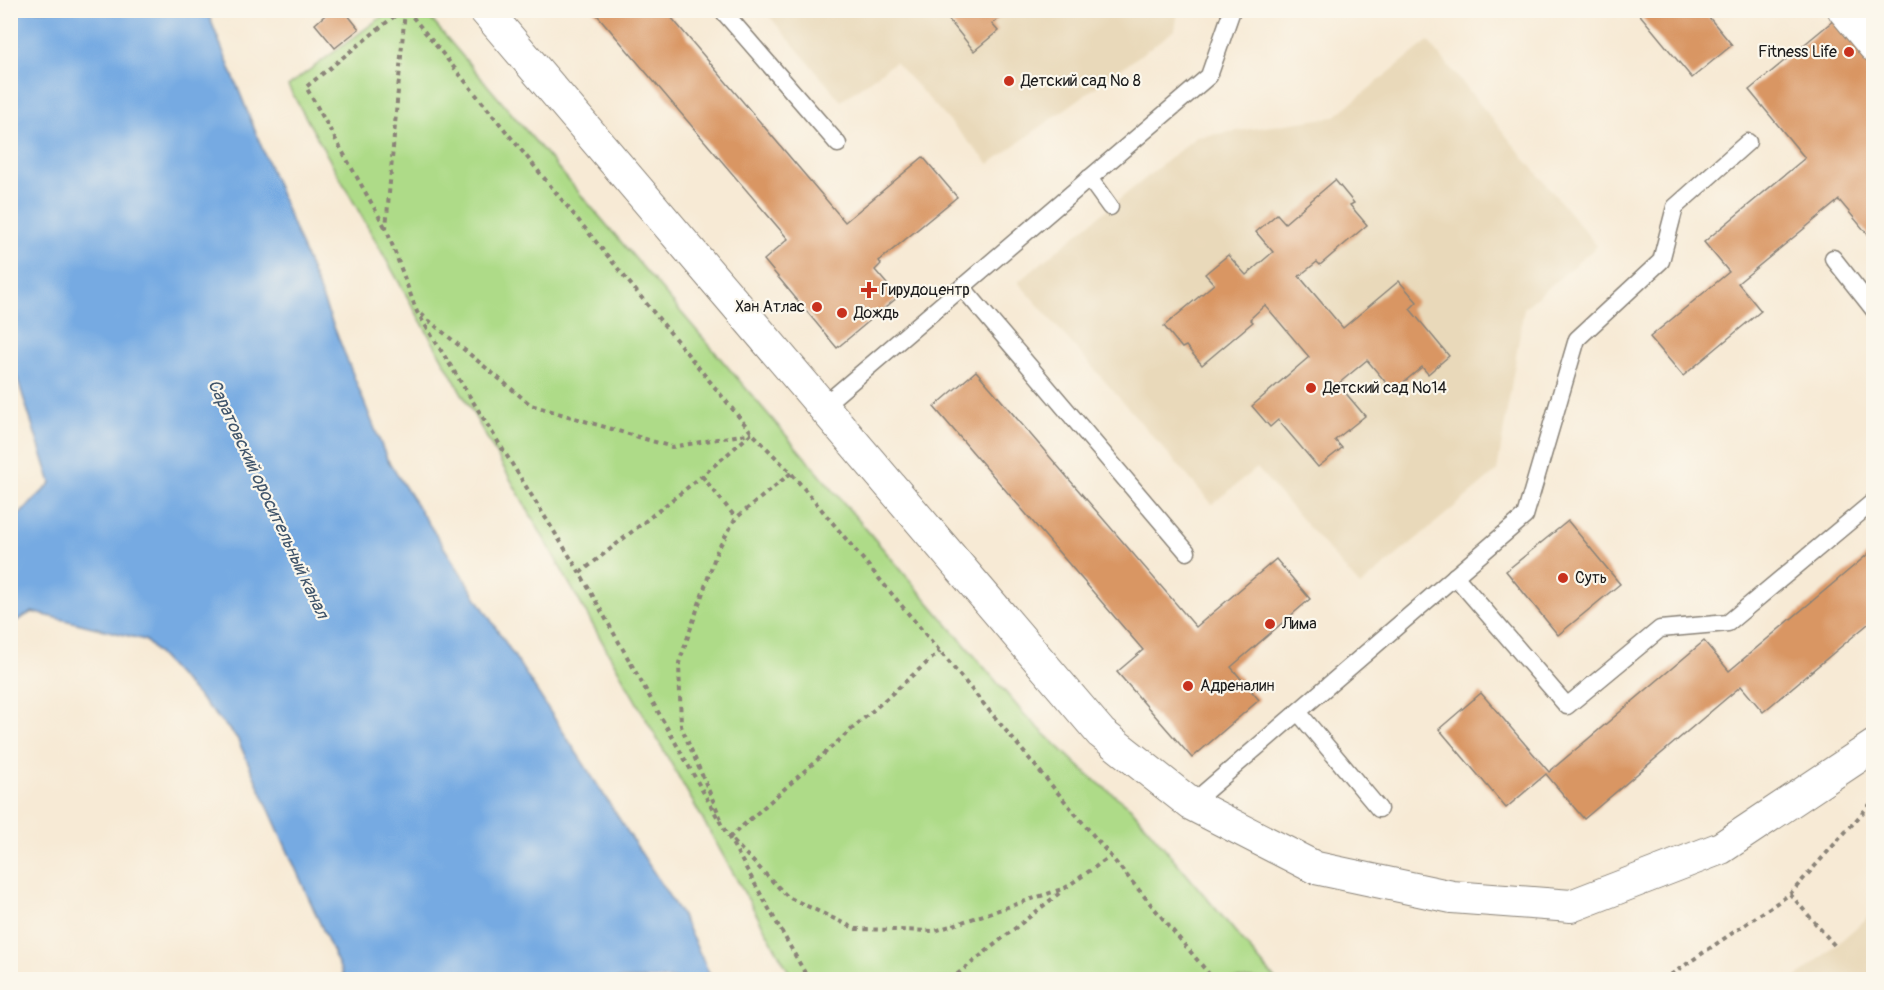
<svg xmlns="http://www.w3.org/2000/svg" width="1884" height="990" font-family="Pangolin,sans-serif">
<rect width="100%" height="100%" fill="#fbf7ec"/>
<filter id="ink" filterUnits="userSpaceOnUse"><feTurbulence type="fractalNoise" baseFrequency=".0167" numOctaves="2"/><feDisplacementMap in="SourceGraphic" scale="12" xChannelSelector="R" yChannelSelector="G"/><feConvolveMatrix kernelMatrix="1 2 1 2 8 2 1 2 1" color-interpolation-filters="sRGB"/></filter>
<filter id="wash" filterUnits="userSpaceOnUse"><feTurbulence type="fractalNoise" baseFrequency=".008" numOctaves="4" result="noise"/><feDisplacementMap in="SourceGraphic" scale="24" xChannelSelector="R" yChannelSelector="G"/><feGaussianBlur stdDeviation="1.35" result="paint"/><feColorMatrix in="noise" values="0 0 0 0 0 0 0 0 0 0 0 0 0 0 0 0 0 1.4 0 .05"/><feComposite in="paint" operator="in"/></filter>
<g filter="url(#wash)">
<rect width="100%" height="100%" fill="#f7ead5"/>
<g fill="#e9d9ba">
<path d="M765,11H1178L1175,30L989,164L895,62L841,101Z"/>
<path d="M1428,41L1597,246L1524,308L1497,471L1360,586L1257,468L1212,504L1018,282L1196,137L1334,117Z"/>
<path d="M1873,913V979H1795L1835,946Z"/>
</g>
<path fill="#aedb88" stroke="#657c52" stroke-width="1.5" d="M391,10L424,11L1024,714L1088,775L1130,807L1275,979H793L288,86Z"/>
<path fill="#76aae2" stroke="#49637f" stroke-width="1.5" d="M11,10L207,11L387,459L682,916L712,979H345L237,738L145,640L32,612L11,624V523L51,483L11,359Z"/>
<g id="blocks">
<g fill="#d99664">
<path d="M331,10H344L359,29L335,48L315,24Z"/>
<path d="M593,10H665L845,222L923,157L957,197L879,261L881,264L875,270L898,297L837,348L764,260L788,239Z"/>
<path d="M941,10H1008L992,24L998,31L974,51Z"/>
<path d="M1636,10H1703L1732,45L1692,78Z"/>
<path d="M1840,15L1874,54V242L1839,200L1738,283L1761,311L1683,376L1650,337L1729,272L1704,242L1805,158L1749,90Z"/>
<path d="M1335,180L1354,203L1350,205L1367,225L1320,265L1317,262L1299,276L1343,328L1399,281L1417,302L1410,309L1449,356L1428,374L1422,367L1393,391L1367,360L1338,384L1365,416L1335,440L1342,448L1318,467L1278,420L1270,427L1252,406L1309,357L1265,305L1250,319L1253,322L1202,365L1186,346L1182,348L1164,326L1214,284L1205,274L1228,255L1246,275L1273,252L1256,232L1277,214L1285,223Z"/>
<path d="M976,371L1196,627L1276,559L1310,599L1231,667L1259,700L1192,758L1117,672L1143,650L934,407Z"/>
<path d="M1568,521L1620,584L1558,635L1506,571Z"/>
<path d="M1874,549V619L1763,712L1741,686L1584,819L1546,774L1506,808L1439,729L1481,693L1549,772L1704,641L1729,671Z"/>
</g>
</g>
</g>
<g filter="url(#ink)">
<use href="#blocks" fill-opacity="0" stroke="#8a8378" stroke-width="1.5"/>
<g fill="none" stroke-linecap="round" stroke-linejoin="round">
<defs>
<g id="service">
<path d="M722,10L838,144"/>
<path d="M1089,178L1110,207"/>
<path d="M1833,258L1874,310"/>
<path d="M962,287L1187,552"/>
<path d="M823,406L1209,76L1232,10"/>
<path d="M1455,576L1567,706L1660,629L1728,623L1874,501"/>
<path d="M1298,712L1379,809"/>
<path d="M1191,804L1525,516L1577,339L1661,261L1675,207L1748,142"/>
</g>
<g id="minor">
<path d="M485,10L1101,733L1191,804L1316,868L1452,897L1571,906L1721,848L1874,746"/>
<path d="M1844,10L1874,46"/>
</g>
</defs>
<use href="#service" stroke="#8a8378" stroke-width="19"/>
<use href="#minor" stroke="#8a8378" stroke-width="34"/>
<g stroke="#8a8378" stroke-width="4" stroke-dasharray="4.5 4.5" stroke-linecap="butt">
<path d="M405,10L386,228L417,312L580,573L809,980"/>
<path d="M407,10L752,433L791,473L1214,980"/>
<path d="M385,227L306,87L402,10"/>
<path d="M421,314L531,405L672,447L752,433"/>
<path d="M702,476L736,518"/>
<path d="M580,573L702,476L752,433"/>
<path d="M721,819L681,726L679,663L717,551L736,518L791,473"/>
<path d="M729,838L940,651"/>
<path d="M733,841L788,897L856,929L935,931L1065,888L1111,856"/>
<path d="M1790,894L1835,946"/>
<path d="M950,980L1062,891"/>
<path d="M1663,980L1790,894L1874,800"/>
</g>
<use href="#service" stroke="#fff" stroke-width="16"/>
<use href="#minor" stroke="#fff" stroke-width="32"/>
</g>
</g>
<g fill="#c8321e" stroke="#fbf7ec" stroke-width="2">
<circle cx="1849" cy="52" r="6"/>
<circle cx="1009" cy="81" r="6"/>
<path d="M866 281h6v6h6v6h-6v6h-6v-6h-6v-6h6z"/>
<circle cx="817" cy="307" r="6"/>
<circle cx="842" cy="313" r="6"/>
<circle cx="1311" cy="388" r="6"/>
<circle cx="1563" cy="578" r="6"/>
<circle cx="1270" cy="624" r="6"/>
<circle cx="1188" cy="686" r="6"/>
</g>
<g text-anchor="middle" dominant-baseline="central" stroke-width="4.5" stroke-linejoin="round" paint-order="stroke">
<g font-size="16" fill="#1c1c1c" stroke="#fbf7ec" text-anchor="start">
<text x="1837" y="52" text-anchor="end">Fitness Life</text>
<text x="1021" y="81">Детский сад № 8</text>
<text x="881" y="290">Гирудоцентр</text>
<text x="805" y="307" text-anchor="end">Хан Атлас</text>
<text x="854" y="313">Дождь</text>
<text x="1323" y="388">Детский сад №14</text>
<text x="1575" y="578">Суть</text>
<text x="1282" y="624">Лима</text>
<text x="1200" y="686">Адреналин</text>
</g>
<g font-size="18" font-style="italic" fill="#40556b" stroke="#fbf7ec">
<text transform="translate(268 499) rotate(65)">Саратовский оросительный канал</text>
</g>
</g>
<rect width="1884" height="990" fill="none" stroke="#fbf7ec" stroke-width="36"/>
</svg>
